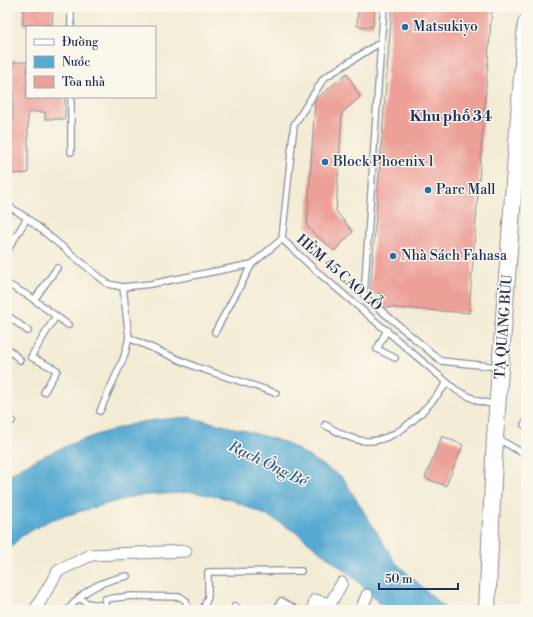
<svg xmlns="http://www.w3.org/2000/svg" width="533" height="617" font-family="'Libre Bodoni',serif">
<rect width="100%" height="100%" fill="#fbf7ec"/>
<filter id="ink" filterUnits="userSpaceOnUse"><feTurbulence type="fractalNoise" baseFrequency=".025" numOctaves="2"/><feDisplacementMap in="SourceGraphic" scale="8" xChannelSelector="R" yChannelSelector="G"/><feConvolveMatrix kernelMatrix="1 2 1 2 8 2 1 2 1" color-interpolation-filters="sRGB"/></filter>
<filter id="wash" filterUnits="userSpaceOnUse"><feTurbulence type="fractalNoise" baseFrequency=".012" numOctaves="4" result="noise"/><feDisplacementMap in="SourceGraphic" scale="16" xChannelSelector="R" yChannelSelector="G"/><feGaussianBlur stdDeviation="0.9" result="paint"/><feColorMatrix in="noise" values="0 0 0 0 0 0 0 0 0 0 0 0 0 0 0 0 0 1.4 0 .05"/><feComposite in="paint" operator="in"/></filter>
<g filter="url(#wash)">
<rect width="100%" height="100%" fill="#f3ecd5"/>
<path fill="#56aad2" stroke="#386c98" d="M189,417L247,431L287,443L343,478L395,562L447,610H389L378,602L353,577L297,533L274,519L229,499L192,492L135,496L50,520L22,536L7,551V477C40,453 97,433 137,423C154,419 172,419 189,417Z"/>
<g id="blocks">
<g fill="#eca098">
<path d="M23,7H53L52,25H23Z"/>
<path d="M358,7H375L373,27L357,26Z"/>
<path d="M392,7H492L469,313L384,307L379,303L380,293H370Z"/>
<path d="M13,62H27V97H65V119H45V112H28V173L10,174V167H7V124H13Z"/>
<path d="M347,73L360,97L342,113L336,211L353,232L334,251L307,227L315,100Z"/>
<path d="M442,436L463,445L446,486L425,478Z"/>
</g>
</g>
</g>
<g filter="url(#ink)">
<use href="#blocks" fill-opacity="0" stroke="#878e9a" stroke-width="1"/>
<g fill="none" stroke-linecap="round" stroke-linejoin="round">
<defs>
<g id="service">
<path d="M71,7V27"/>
<path d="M381,42L364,296L441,361L498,367"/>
<path d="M71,97V152"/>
<path d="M516,163H526"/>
<path d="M7,205L27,218L108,284L123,287L151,284L252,264L282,239"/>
<path d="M282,239L314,269L456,390L478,401L496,405"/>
<path d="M282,239L294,125L324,78L381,42L384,7"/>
<path d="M7,251L27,218"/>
<path d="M7,284L29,296L68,325"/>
<path d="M123,287L129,338L196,367L276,393"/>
<path d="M34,300L57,268"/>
<path d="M7,315L28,331"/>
<path d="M387,330L377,349L395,358"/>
<path d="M215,332L252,264"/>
<path d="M7,348L20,360"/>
<path d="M44,392L57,370L31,357L56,316"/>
<path d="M100,411L124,357L129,338"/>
<path d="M7,418L12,421"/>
<path d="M526,422L524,425L526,426"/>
<path d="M325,425C338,432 352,441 368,441C400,441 429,406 447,383"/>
<path d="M497,438L526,455"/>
<path d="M79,598L87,603L105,606"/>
<path d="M235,606L240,610"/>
<path d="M68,610C84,589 102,581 127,576"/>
<path d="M105,610V599L132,596L181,597L186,601L187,610"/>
<path d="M203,610L208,597V572L301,571"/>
<path d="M276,610L281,601L297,610"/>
</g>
<g id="minor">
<path d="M35,610L58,571L91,555L186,551"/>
<path d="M313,610L315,600L330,604L342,583"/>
<path d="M361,610L367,595"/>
</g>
<path id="secondary" d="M487,610L495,437L526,23"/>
</defs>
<use href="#service" stroke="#878e9a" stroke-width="8"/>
<use href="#minor" stroke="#878e9a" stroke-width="13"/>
<use href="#secondary" stroke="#878e9a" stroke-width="18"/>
<use href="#service" stroke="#fff" stroke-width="5.5"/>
<use href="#minor" stroke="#fff" stroke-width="11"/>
<use href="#secondary" stroke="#fff" stroke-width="16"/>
</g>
</g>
<g fill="#1f6fb2" stroke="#fbf7ec" stroke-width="1.5">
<circle cx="405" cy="27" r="4"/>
<circle cx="325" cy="162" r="4"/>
<circle cx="428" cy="190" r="4"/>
<circle cx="393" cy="256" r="4"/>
</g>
<g text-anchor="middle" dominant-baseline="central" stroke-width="3" stroke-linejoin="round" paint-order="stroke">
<g font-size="14" fill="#1b2f5e" stroke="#fbf7ec" text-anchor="start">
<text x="413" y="27">Matsukiyo</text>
<text x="333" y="162">Block Phoenix 1</text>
<text x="436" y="190">Parc Mall</text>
<text x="401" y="256">Nhà Sách Fahasa</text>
</g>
<g font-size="14" fill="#1b2f5e" stroke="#fbf7ec">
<text transform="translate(339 273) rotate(41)">HẺM 45 CAO LỖ</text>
<text transform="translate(504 327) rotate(-86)">TẠ QUANG BỬU</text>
</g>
<g font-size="15" font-weight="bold" fill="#1b2f5e" stroke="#fbf7ec">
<text x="451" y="116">Khu phố 34</text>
</g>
<g font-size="15" font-style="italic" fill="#305a87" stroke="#fbf7ec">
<text transform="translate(268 464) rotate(26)">Rạch Ông Bé</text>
</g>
</g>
<rect width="533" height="617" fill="none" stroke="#fbf7ec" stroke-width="24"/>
<rect x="26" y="26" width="130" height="72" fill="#fbf7ec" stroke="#a1a7b3"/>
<rect x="34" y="39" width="20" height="6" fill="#ffffff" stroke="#a1a7b3"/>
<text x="62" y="46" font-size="12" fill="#1b2f5e">Đường</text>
<rect x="34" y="56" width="20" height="12" fill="#56aad2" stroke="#a1a7b3"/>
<text x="62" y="66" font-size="12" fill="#1b2f5e">Nước</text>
<rect x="34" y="76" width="20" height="12" fill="#eca098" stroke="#a1a7b3"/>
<text x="62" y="86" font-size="12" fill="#1b2f5e">Tòa nhà</text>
<path d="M379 583v6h79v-6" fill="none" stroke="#1b2f5e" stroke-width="2"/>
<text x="385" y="583" font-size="12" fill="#1b2f5e" stroke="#fbf7ec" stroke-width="3" paint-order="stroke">50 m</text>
</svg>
